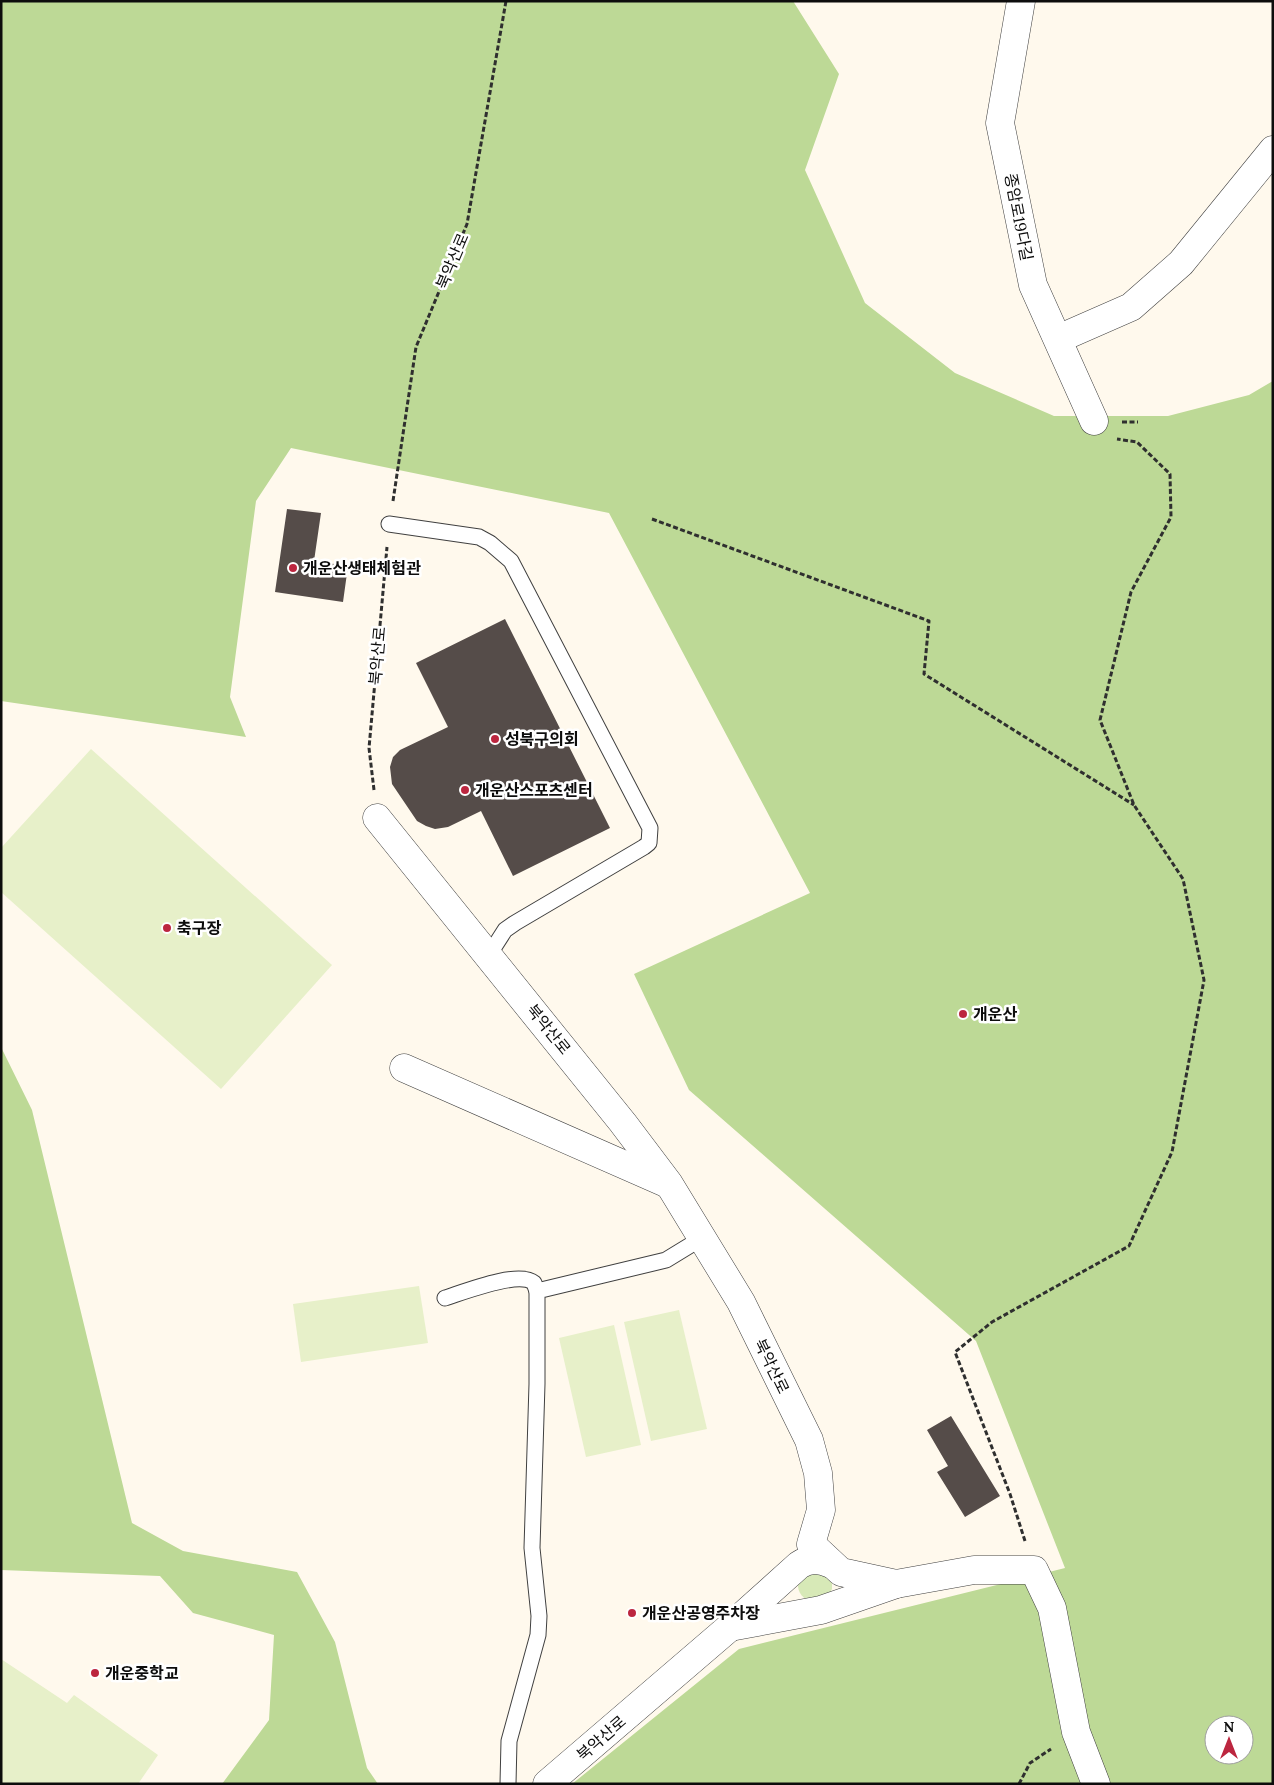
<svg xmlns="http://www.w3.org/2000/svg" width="1274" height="1785" font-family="Lora,'Noto Sans KR',serif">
<rect width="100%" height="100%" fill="#fff9ed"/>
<path fill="#d7e9b7" d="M811,1568L832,1580V1589L828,1597L810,1602C800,1596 797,1591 798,1579Z"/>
<g fill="#bdd996" fill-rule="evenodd">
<path d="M1,1H793L839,74L805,170L865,303L955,373L1054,416H1168L1249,395L1273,381V1784H572L739,1649L1065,1568L976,1341L689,1090L634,974L810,893L609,513L291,448L256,501L230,697L246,737L1,701ZM1214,1725H1244V1755H1214Z"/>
<path d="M1,1047L32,1110L132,1523L183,1551L297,1572L335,1642L367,1768L378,1784H222L269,1720L274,1635L193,1613L160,1576L1,1570Z"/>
</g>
<g fill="#e7f0c9">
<path d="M91,749L332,965L221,1089L1,892V848Z"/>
<path d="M419,1286L428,1343L301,1362L293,1304Z"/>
<path d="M679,1310L707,1429L651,1441L624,1322Z"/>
<path d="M614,1325L641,1445L586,1457L559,1338Z"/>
<path d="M1,1659L67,1703L74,1695L158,1755L138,1784H1Z"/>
</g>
<g fill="#554c49">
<path d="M287,509L321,513L314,561L348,566L343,602L275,592Z"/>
<path d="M505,619L610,828L513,876L481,811L448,827L435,829L426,826L417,821L392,784L390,767L393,757L400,750L448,727L416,663Z"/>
<path d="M951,1416L1000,1496L965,1517L937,1472L948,1466L927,1430Z"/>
</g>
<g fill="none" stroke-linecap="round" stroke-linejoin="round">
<defs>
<g id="service">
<path d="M389,524L479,537L490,543L511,561L650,828L649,843L644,847L515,923L505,930L489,955"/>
<path d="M445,1298C464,1292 519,1270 534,1283L537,1291"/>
<path d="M508,1784L509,1741L538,1635L539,1616L532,1548L537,1384V1291L666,1260L702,1238"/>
</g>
<g id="minor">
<path d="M1021,1L1000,123L1033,285L1094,421"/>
<path d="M1058,339L1131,307L1181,263L1273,150"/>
<path d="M377,818L623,1123L669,1184L741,1302L809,1440L818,1473L821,1510L811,1544L841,1572L896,1584L821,1610L730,1627"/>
<path d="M404,1068L668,1184"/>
<path d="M896,1584L974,1570H1034L1052,1608L1076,1732L1096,1784"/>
<path d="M547,1784L730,1627L799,1565C810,1558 820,1559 831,1564"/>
</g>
</defs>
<use href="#service" stroke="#404040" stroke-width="17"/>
<use href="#minor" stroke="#404040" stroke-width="29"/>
<g stroke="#2f2f2f" stroke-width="3" stroke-dasharray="5 2.5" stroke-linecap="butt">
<path d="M1122,422H1138"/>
<path d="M393,501L416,347L467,224L506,1"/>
<path d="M652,519L929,621L924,674L1134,805"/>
<path d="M374,790L369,748L387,547"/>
<path d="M1025,1541L1010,1494L955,1352L992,1322L1129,1246L1172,1152L1204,980L1183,879L1134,805L1100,720L1131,592L1171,517L1170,474L1137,442L1117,439"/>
<path d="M1019,1784L1030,1763L1051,1749"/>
</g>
<use href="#service" stroke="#fff" stroke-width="15"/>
<use href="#minor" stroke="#fff" stroke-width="28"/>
</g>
<g fill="#bc263f" stroke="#fff" stroke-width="2">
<circle cx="293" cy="568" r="5"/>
<circle cx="495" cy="739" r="5"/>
<circle cx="465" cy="790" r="5"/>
<circle cx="167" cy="928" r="5"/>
<circle cx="963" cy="1014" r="5"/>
<circle cx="632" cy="1613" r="5"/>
<circle cx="95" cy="1673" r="5"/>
</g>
<g text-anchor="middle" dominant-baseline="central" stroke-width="5" stroke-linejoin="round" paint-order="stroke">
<g font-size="16" fill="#0d0d0d" stroke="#fff">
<text transform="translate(1019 217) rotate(79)">종암로19다길</text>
<text transform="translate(452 261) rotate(-67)">북악산로</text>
<text transform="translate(377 656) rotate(-85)">북악산로</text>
<text transform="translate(549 1029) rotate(51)">북악산로</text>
<text transform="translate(772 1366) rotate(64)">북악산로</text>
<text transform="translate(601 1738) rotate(-41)">북악산로</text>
</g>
<g font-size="16" font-weight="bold" fill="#0d0d0d" stroke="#fff" text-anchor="start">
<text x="303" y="568">개운산생태체험관</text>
<text x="505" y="739">성북구의회</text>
<text x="475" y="790">개운산스포츠센터</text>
<text x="177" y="928">축구장</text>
<text x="973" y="1014">개운산</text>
<text x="642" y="1613">개운산공영주차장</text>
<text x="105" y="1673">개운중학교</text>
</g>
</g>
<rect width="1274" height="1785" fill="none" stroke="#0d0d0d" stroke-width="5"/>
<g transform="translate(1229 1740)"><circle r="24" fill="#ffffff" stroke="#9e9e9e"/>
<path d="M0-4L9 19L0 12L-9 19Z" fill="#bc263f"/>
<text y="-8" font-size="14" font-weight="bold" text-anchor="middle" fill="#0d0d0d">N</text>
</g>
</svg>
